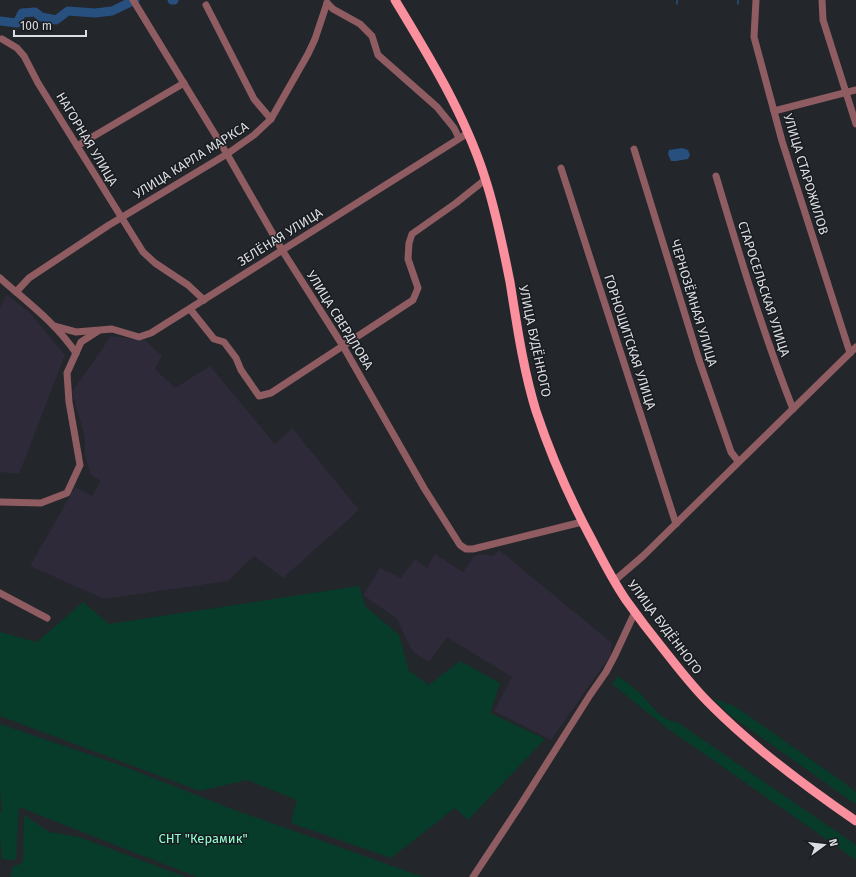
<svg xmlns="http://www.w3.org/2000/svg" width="856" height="877" font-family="'Fira Sans',sans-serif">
<rect width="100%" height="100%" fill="#23262a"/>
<g fill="#2e2a3a">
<path d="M7,295L29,312L65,355L19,474L0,472V308Z"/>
<path d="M111,336L145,340L162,356L155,369L175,388L210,366L275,444L292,428L359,510L283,578L254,556L228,581L104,599L30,566L75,487L92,496L101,481L91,475L85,456V437L72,392Z"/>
<path d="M499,550L612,643L610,656L551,740L494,711L512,677L447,637L429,662L413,652L397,619L363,595L380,568L401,578L415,559L427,568L435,554L463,572L474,556L483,554L493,556Z"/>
</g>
<g fill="#073c2a">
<path d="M359,586L365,606L399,635L409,671L429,685L460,661L500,683L490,713L545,739L468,820L455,808L391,858L291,823L297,800L247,780L200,791L0,716V632L37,642L83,602L109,624Z"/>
<path d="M618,676C626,682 634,688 641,694C651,704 661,721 677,722L856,845V860L667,728L612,684Z"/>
<path d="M713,698L736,707L843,782L856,792V802L855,804L730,715Z"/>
<path d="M0,724L120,765L232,809L423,877H197L19,807L16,860L2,859L0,838V813L2,812L0,788Z"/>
<path d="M24,815L49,832L79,837L186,877H11L12,868L23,862Z"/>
</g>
<path fill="#27507f" d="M682,148L688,150L690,155L688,159L676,161H671L668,154L669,150Z"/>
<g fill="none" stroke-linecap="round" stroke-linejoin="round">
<g stroke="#27507f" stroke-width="1.5">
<path d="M677,0V4"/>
<path d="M738,0V4"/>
</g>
<g stroke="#27507f" stroke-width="9">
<path d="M172,0H174"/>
<path d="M0,21L17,23L22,13L35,12L41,17L56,20L68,11L95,13L112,11L135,0"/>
</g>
<g stroke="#8f5c62" stroke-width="7">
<path d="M133,0L227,154L282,250L343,346L424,488L460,545L466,549H473L582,522"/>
<path d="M756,0L754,37L782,141L850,353"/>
<path d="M822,0L823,20L856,124"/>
<path d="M327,3L333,9L360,24L372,36L378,55L437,107L454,128L459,138"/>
<path d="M206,5L254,99L271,119"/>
<path d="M2,39L17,48L24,56L38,83L143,252L155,263L188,285L204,300"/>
<path d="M774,111L856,90"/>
<path d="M77,146L184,83"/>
<path d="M634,149L699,360L731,452L738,461"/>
<path d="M561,168L676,524"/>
<path d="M716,176C739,254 763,333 793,409"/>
<path d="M0,278C26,301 56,323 76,353"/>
<path d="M16,292L29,278L109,225L227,154L254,135L271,119L308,54L315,39L327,3"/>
<path d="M190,309L214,339L224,342L236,358L241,370L259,396L271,393L413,300L418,288L408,259L409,243L412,234L456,203L486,179"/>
<path d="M54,326L76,332L112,329L139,337L151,333L468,133"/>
<path d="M0,502L41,503L67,493L80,465L69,402L67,373L81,342L98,331"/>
<path d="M614,581L643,556L856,347"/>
<path d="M0,593L47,618"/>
<path d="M473,877L523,801L590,695L606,672L615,655L635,612"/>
</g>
<path stroke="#fa909d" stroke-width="9" d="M395,0C429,56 465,115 485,178C496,211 503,247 510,282C517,325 523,369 536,411C551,456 570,499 592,540C603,561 613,581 626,600C638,617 651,634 664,650C679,669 694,689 712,706C755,749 805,786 856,821"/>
</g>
<g text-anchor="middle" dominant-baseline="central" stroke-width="3" stroke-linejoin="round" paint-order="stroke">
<g font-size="13" fill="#dbdde0" stroke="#191c20">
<text transform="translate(87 139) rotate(59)">НАГОРНАЯ УЛИЦА</text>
<text transform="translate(191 160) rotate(-32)">УЛИЦА КАРЛА МАРКСА</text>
<text transform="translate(806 174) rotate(73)">УЛИЦА СТАРОЖИЛОВ</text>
<text transform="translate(280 237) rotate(-32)">ЗЕЛЁНАЯ УЛИЦА</text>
<text transform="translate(764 289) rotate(72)">СТАРОСЕЛЬСКАЯ УЛИЦА</text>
<text transform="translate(694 303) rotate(73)">ЧЕРНОЗЁМНАЯ УЛИЦА</text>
<text transform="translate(340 320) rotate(58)">УЛИЦА СВЕРДЛОВА</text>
<text transform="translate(535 341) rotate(78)">УЛИЦА БУДЁННОГО</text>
<text transform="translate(630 342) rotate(72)">ГОРНОЩИТСКАЯ УЛИЦА</text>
<text transform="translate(665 627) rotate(53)">УЛИЦА БУДЁННОГО</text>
</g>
<g font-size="13" fill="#90fed0" stroke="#191c20">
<text x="203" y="838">СНТ "Керамик"</text>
</g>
</g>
<g transform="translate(824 845) rotate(75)" stroke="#191c20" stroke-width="3" paint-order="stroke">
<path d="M0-3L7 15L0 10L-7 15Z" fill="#dbdde0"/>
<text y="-6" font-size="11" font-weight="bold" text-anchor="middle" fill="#dbdde0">N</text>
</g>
<path d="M14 30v6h72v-6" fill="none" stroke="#dbdde0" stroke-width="2"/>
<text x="20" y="30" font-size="12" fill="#dbdde0" stroke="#191c20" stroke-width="3" paint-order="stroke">100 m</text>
</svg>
